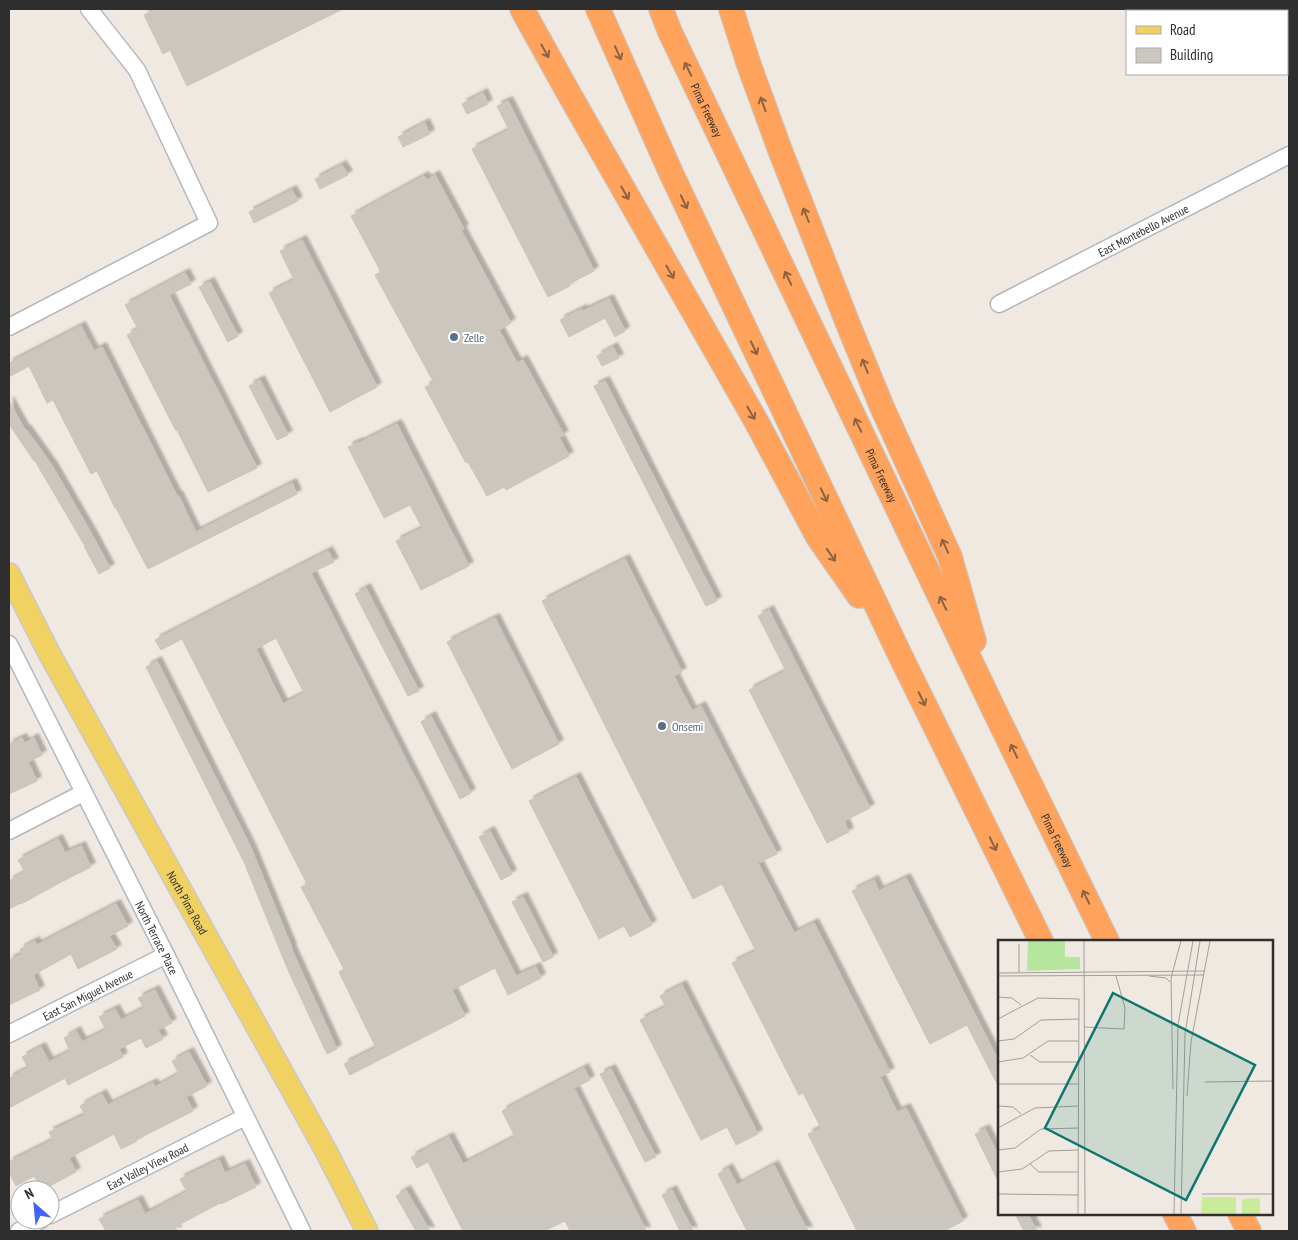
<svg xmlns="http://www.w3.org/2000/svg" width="1298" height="1240" font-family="'PT Sans Narrow',sans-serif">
<defs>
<filter id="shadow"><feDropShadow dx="4.5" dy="-4.5" stdDeviation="1" flood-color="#0004"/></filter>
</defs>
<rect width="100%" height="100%" fill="#efe9e1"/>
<g fill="#cbc7bf" stroke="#cbc5ba" fill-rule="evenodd" filter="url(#shadow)">
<path d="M156,9H343L187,86L170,50L163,54L144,15Z"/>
<path d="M483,93L488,104L467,114L462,104Z"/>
<path d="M508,101L594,271L569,284L570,286L548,297L472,149L509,130L497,106Z"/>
<path d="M425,123L430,134L403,147L398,137Z"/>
<path d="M342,165L348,175L320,189L315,179Z"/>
<path d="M435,175L464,229L461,230L511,323L499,330L517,363L523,360L564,435L559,437L569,456L506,490L504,487L487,496L468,462L466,463L425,387L434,383L375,275L381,272L351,216L424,176L427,180Z"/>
<path d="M292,190L298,201L254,223L249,212Z"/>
<path d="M302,240L377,387L330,412L269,293L294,280L280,251Z"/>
<path d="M185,273L191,284L169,295L257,468L208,492L177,430L176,431L127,335L138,329L125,305Z"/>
<path d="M210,282L238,336L228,342L199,287Z"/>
<path d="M609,299L625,331L615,337L605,318L569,337L560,320L582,309L583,311Z"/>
<path d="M81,326L94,351L102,347L177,496L178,495L196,532L292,483L297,494L148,569L116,508H115L97,471L91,474L53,400L47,403L29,366L9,377V363Z"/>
<path d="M613,347L619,358L602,366L597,356Z"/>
<path d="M260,380L288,435L277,440L249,386Z"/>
<path d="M605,381L717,601L706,606L594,386Z"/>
<path d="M9,401L25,430L26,429L53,467L90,531L110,568L99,574L84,546H85L35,461H34L9,424Z"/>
<path d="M397,424L469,566L421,590L396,541L422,528L410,505L384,518L348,447L359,442V443Z"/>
<path d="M328,551L334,562L311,573L516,976L536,967L541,978L508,995L495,968L452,990L465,1016L350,1075L344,1064L376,1048L339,972L344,969L301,887L307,884L182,639L161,650L155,640ZM276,638L304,693L283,704L256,649Z"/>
<path d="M625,559L682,672L674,676L692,711L701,706L777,854L758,863L794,933L814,923L890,1072L880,1077L897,1112L906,1108L963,1221L944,1231H857L808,1134L821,1128L803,1093L799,1095L732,963L756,951L722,884L693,899L542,601Z"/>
<path d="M366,588L419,691L408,696L355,594Z"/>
<path d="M769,610L870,808L844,821L849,832L827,843L749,690L786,671L758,616Z"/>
<path d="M495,618L559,744L512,769L447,642Z"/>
<path d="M157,661L251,848L292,948H291L337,1049L327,1054L288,970L246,867V866L146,667Z"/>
<path d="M431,716L471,793L460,799L421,722Z"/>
<path d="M22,738L25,743L34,738L42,755L28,762L37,781L9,794V744Z"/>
<path d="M576,777L610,844L652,925L630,937L624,926L599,939L529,801Z"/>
<path d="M490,831L512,874L501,880L479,837Z"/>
<path d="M58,839L65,853L81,846L91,867L63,881L21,904V903L9,909V881L25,872L18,860Z"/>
<path d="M906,878L999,1062V1088L967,1025L930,1044L852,891L874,880L879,891Z"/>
<path d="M523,897L553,957L543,962L512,902Z"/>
<path d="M116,904L128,926L109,936L117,949L78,969L71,954L33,975L40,990L9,1005V960L22,954L20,949L35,941L37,945Z"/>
<path d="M682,985L758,1134L736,1145L727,1127L701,1140L640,1020L666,1007L660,996Z"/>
<path d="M155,990L172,1023L158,1030L163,1039L146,1048L141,1038L119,1049L123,1057L68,1085L65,1078L9,1108V1078L28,1068L22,1057L41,1047L49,1062L70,1051L64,1038L76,1031L82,1042L106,1030L99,1017L115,1009L121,1020L144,1008L138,998Z"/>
<path d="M189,1052L207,1086L186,1097L193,1111L136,1140L137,1141L121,1149L114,1134L69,1158L76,1172L42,1190L34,1176L16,1186L9,1172V1162L53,1140L49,1132L85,1115L80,1106L102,1094L108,1105L153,1083L155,1087L179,1074L172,1061Z"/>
<path d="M584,1068L590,1080L574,1088L646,1231H570L565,1221L544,1231H463L428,1162L417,1168L411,1157L449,1137L463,1164L515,1137L502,1111Z"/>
<path d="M611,1069L656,1157L645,1162L600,1074Z"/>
<path d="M985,1129L999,1156V1183L975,1134Z"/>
<path d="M219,1160L225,1173L245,1164L256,1187L221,1204L220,1203L175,1227L177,1231H106L99,1219L138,1200L145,1214L187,1192L180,1179Z"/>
<path d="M774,1165L796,1209L808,1231H747L718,1174L728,1168L737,1185Z"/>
<path d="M406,1190L430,1231H416L396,1196Z"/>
<path d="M672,1190L693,1231H680L662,1195Z"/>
<path d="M1015,1214H1028L1037,1231H1024Z"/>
</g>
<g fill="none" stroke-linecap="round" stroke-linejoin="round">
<defs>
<g id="minor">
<path id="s1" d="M999,304L1289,155"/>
<path d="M9,327L209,223L137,70L89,9"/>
<path id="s2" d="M9,644L166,955L302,1231"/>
<path d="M9,831L83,793"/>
<path id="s3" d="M9,1034L166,955"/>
<path id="s4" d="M50,1215L245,1117"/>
<path d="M19,1231L41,1220"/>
</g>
<g id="major">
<path id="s5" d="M9,574L49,653L326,1151L367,1231"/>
</g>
<g id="highway">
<path d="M522,9L568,92L756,421L818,537L859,596"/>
<path d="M598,9L672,175L900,655L1041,941"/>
<path id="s6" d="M661,9L670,32L994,710L1107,941"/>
<path d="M731,9L749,65L780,150L848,324L882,407L950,557L974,641"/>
<path d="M1175,1214L1184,1231"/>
<path d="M1240,1214L1249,1231"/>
</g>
</defs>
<use href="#minor" stroke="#b4b7c1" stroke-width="19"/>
<use href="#major" stroke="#c9c9c9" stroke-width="24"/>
<use href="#highway" stroke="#c9c9c9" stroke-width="26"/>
<use href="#minor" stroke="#fff" stroke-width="16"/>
<use href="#major" stroke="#f2d163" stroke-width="21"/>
<use href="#highway" stroke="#ffa35c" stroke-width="24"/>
</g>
<defs><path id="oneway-shaft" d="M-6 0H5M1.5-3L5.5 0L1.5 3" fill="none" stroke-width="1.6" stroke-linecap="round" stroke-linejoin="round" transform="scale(1.25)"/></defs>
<g stroke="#8c6343">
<use href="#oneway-shaft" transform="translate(545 51) rotate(61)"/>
<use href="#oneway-shaft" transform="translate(618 53) rotate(66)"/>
<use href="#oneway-shaft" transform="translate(688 69) rotate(-116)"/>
<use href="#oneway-shaft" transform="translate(763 104) rotate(-110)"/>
<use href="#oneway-shaft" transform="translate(625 193) rotate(60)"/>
<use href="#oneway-shaft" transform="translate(684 202) rotate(65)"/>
<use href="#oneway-shaft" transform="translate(806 215) rotate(-112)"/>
<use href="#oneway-shaft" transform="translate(670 272) rotate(60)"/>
<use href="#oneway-shaft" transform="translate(788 278) rotate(-116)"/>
<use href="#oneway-shaft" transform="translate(754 348) rotate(65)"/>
<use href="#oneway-shaft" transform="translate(865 366) rotate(-112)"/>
<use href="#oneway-shaft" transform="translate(751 413) rotate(60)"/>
<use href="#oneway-shaft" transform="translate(858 425) rotate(-116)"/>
<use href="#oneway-shaft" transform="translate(824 495) rotate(65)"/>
<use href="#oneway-shaft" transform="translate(945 546) rotate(-115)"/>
<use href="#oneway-shaft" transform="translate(831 555) rotate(55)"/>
<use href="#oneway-shaft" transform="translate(943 603) rotate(-116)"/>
<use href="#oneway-shaft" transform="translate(922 699) rotate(64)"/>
<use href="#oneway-shaft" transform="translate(1014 751) rotate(-116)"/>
<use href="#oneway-shaft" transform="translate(993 844) rotate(64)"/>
<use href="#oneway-shaft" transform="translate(1086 897) rotate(-116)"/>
</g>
<g fill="#5c6f8a" stroke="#fff" stroke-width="2">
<circle cx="454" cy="337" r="5"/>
<circle cx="662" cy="726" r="5"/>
</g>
<g text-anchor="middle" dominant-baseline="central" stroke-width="4" stroke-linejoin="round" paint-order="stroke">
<g font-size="12" fill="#2e2e2e" stroke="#fff">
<text stroke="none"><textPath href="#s6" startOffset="111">Pima Freeway</textPath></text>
<text stroke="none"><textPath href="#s1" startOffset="162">East Montebello Avenue</textPath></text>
<text stroke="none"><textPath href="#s6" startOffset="516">Pima Freeway</textPath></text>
<text stroke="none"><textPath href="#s6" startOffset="921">Pima Freeway</textPath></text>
<text stroke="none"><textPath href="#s5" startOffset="374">North Pima Road</textPath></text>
<text stroke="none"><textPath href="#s2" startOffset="329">North Terrace Place</textPath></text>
<text stroke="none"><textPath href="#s3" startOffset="88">East San Miguel Avenue</textPath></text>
<text stroke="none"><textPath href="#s4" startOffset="109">East Valley View Road</textPath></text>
</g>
<g font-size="12" fill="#4e5e75" stroke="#fff" text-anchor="start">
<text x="464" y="337">Zelle</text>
<text x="672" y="726">Onsemi</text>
</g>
</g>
<g transform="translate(998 940)">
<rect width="275" height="275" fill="#efe9e1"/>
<path d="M30,1H67V17H82V29L29,31Z" fill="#b6e59e"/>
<path d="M204,257H238V274H203ZM262,258V274H244V259Z" fill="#c9ec9a"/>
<path fill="none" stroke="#a29e99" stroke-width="1" d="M86,1L87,274M21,32V4M0,33L207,31M0,36L206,35M151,36L168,38L172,42M0,57L14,58L23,65M0,79L40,58L81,59L80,274M86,87L126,89L127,68L118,36M0,101L16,99L43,80L81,79M32,115L42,122H80M0,122L25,118L50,101H80M207,142L275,141M0,144H80M175,149L173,38L183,1M189,156L193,102L212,1M0,166L15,167L23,174M0,188L37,168L80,166M0,210L17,208L43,189L80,188M32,224L41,232H80M0,232L24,229L51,211L80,210M0,254L80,255M204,254H275M176,274L180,85L195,1M183,274L187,94L202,1"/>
<path fill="#0f766e" fill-opacity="0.15" stroke="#0f766e" stroke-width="2.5" d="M115,53L257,125L188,260L47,188Z"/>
<rect width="275" height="275" fill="none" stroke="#2e2e2e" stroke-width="2.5"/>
</g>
<rect width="1298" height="1240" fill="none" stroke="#2e2e2e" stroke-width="20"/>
<rect x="1126" y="10" width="162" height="65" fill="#ffffff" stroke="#ababab"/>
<rect x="1136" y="26" width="25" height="8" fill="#f2d163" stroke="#ababab"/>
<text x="1170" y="35" font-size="15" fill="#2e2e2e">Road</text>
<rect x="1136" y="48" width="25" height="15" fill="#cbc7bf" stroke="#ababab"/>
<text x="1170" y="60" font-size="15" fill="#2e2e2e">Building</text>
<g transform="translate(35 1205) rotate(333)"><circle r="24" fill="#ffffff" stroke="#ababab"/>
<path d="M0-4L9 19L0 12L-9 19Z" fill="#4264fb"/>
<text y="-8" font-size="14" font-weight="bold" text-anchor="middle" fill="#2e2e2e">N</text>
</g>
</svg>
